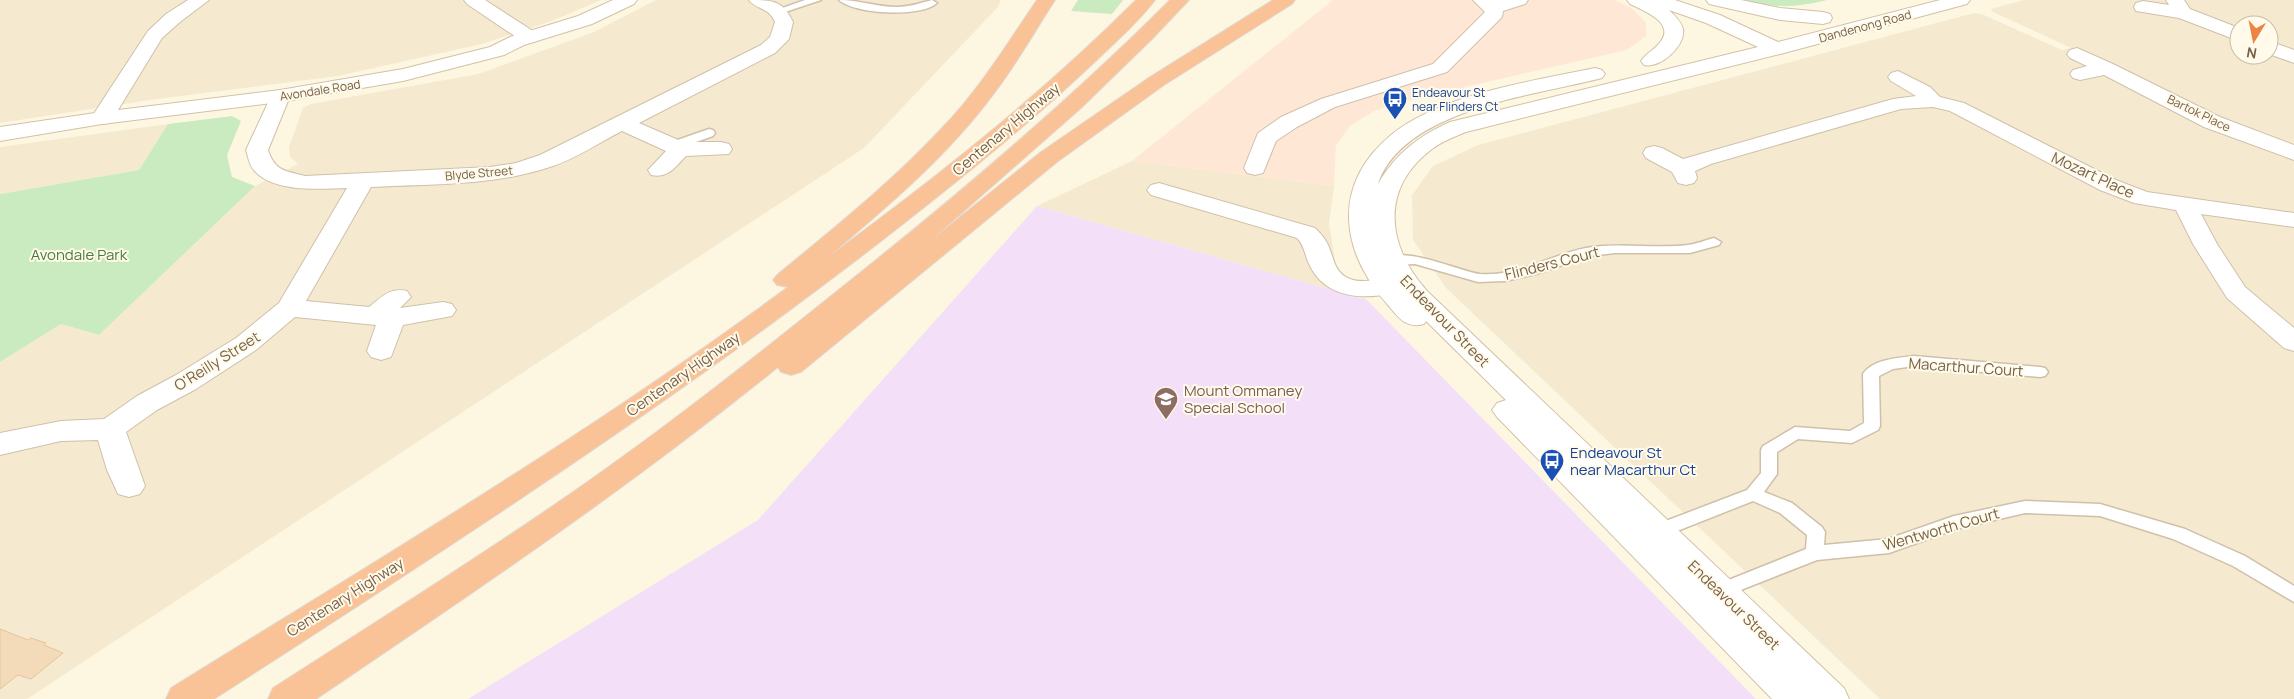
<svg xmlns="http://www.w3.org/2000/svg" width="2294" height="699" font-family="Manrope,sans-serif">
<rect width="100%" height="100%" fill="#fdf7e2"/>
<g fill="#f5ead0" fill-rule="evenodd">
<path d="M0,0H601L552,21L482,44L338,76L150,100L0,123Z"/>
<path d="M656,0H1001L998,7L864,148L27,699H0V362L61,324L99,335L255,186L298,164L290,157L289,147L303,108L311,104L478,74L594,32Z"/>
<path d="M2024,0H2294V699H1880L1446,288L1413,240L1412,195L1433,166L1478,145L1974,13L1984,15L2062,50L2071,48L1993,12L1991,9ZM2239,25H2269V55H2239Z"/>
<path d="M168,124L139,170L0,194V147Z"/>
<path d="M1132,161L1334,186L1329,224L1336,265L1367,300L1037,206Z"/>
</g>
<path fill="#fee8d5" d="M1333,0H1615L1631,8L1646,22V36L1627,50L1417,98L1374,111L1350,126L1336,145L1334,186L1132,161Z"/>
<path fill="#f4dff9" d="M1037,206L1367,300L1756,699H468L758,520Z"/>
<g fill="#caebc0">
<path d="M1078,0H1123L1112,14L1071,11Z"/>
<path d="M1741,0H1827C1793,8 1775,8 1741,0Z"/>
<path d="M232,116L241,121L227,155L232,177L255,186L99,335L61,324L0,362V194L139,170L168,124Z"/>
</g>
<path fill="#f3dab9" stroke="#e7c499" d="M0,629L28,640L31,638L46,643L44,645L63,653L31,679L18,675L0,689Z"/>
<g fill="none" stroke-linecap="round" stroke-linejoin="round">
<defs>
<g id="lane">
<path d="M805,0H821L779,14L774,11Z"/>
<path d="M839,0C859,0 877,7 897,7C910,7 920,3 932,0L937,3C921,18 854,14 839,0Z"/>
<path d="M709,129L713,130L715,133L713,136L673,150L667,146L669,143Z"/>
<path d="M1714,238L1721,242L1719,245L1690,253H1615L1589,256L1536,274L1505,281L1478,282L1415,264L1392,265L1385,261C1399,243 1461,272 1480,274C1518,277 1550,255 1586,248C1620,242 1654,249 1688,245C1697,244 1706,240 1714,238Z"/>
<path d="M1914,356L2040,367L2045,368L2048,372L2045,376L2040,377L1914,366L1893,369L1879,376L1880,426L1878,430L1852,443L1798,439L1777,452V474L1764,492L1792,503L1822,527L1825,532L1824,545L1888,539L1954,516L2025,501L2100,504L2185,529L2245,556L2294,586V602L2233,566L2173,539L2100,516L2025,513L1956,529L1889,553L1817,560L1718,599L1711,597L1709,592L1711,587L1806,549L1807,535L1780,513L1753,501L1662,537L1656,539L1650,537L1647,532L1650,527L1747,490L1761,473V450L1763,446L1795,427L1850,431L1864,423L1863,374C1873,359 1898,358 1914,356Z"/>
</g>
<g id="street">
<path d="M188,0H209L180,22L162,38L110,123L102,124L94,123L91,118L148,31L166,14Z"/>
<path d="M464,0H485L536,33L539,37L536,41L529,43L522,41L467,4Z"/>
<path d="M749,0C772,0 783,0 793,22L789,39L775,53L639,123L683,142H721L729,144L732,149L729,154L686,156C675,167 668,179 651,175L648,170L666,151L622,131C600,142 577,158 553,166C495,186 432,184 371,187L306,301L369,307C382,297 390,287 407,291L411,297L400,308L443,302L452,304L456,310L452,316L403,325L391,357L381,360L371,357L367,351L376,325L295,317L256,350L196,389L157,410L126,432L145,486L140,494L129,497L118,494L107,470L98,440L61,441L0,455V433L61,421L104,419L137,396L176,375L236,338L279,303L347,188C320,189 271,193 253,169C249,164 248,156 246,150L273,92L280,90L287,92L290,96L268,150C275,171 285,171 305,176L490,167L516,163L540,155L761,45L770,37L775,22C768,6 756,10 749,0Z"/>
<path d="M1473,0H1528L1525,4L1503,11L1502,17L1447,72L1335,107L1297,127L1276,141L1263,173L1255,175L1247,173L1244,168L1258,133L1281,117L1321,99L1433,64L1485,12Z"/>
<path d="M2166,0H2184L2190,9L2239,28V41L2179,18L2136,11L2134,7L2136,3L2143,1L2169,5Z"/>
<path d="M2269,41L2294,50V63L2269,54Z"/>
<path d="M2077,48L2113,64L2220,117L2294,145V160L2204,127L2104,75L2080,80L2073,78L2070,74L2073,70L2087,66L2070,58L2067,54L2070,50Z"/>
<path d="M1898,71L1930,87L1940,97L1964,103L2116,180L2147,192L2294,213V227L2201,214L2217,244L2245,287L2294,328V351L2284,348L2227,298L2193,244L2176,210L2134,203L2100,190L1950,111L1933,107L1901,109L1711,164L1695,171L1697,178L1694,183L1686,185L1678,183L1672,172L1646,158L1643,153L1646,148L1654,146L1662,148L1683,159L1893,99L1916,96L1891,81L1888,77L1891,73Z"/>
<path d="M1159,183L1315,228C1319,232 1324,237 1327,243C1334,256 1333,273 1350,279C1363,284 1379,278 1393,281L1397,287L1393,293C1362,300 1326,298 1310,266C1305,257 1305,246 1297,238L1151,195L1147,190L1151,185Z"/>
</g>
<g id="secondary">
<path d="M613,0H637L634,4L592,24L524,45L504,55L403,81L280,102L102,124L0,141V127L102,112L280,90L403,69L490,47L510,37L578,16Z"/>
<path d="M1627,0H1675L1720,15L1778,42L1940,0H1970L1967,4L1784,53L1466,132C1454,137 1442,141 1432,149C1379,189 1387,246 1427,291L1844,688L1849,699H1772L1497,417L1492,410L1497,403L1506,400L1426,321L1424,324C1406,329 1399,318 1388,305C1340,251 1331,185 1391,135C1441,94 1533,81 1595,68L1602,70L1605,74L1602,78C1537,95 1403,109 1378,184C1396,153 1419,136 1450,122L1758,47L1706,23L1669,10C1674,15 1681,21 1683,29C1686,46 1660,69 1644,65L1641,61C1646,53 1656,49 1661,41C1675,22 1642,10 1630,4Z"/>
<path d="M1706,0H1741L1780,8L1823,12L1830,14L1832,18L1830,22L1823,24L1780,20L1709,4Z"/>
</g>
<g id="highway">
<path d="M1037,0H1055C1035,31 1017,63 995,92C949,155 887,207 828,257C936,178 1041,95 1136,0H1155C1140,20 1120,38 1102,55C1048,107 990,155 932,201C704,383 459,541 214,699H166L171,688C379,559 591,433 788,287L777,285L773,280L777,275C834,228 892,182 942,128C979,90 1007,44 1037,0Z"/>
<path d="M1170,0H1189L1152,39L1081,108L930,241L1041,152L1150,77L1273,0H1295L1292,4L1164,85L1057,162L801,372L791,375L781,372L778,367C630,487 473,593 316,699H268L273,688C374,623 475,560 573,492C664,429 750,361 836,292C952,200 1065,105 1170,0Z"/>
</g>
</defs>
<use href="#lane" stroke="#cfc0a9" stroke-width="3"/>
<use href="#street" stroke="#cfc0a9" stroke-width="2"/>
<use href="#secondary" stroke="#d2c1a6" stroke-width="2"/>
<use href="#highway" stroke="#e1dcd7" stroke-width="2"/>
<use href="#lane" fill="#fff" fill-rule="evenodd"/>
<use href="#street" fill="#fff" fill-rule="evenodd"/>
<use href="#secondary" fill="#fff" fill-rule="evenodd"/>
<use href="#highway" fill="#fac297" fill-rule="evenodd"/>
</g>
<defs>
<symbol id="bus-pin" viewBox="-11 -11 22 30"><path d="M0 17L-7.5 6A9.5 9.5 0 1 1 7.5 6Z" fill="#1a4fb4" stroke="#fffae9"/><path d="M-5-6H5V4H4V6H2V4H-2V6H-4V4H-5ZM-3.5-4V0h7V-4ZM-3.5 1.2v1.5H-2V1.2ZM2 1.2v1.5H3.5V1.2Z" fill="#fff"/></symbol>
<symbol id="school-pin" viewBox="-11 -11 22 30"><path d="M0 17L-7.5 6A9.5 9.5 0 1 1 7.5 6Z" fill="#8d6e63" stroke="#fffae9"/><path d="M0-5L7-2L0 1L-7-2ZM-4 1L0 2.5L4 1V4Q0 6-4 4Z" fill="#fff"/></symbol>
</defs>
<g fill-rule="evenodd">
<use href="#bus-pin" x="1381" y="85" width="28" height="38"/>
<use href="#school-pin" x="1152" y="385" width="28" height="38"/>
<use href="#bus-pin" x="1538" y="447" width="28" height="38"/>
</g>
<g text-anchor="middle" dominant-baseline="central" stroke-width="4" stroke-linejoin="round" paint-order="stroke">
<g font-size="12" fill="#766048" stroke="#fffae9">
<text transform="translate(1865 26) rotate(-15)">Dandenong Road</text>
<text transform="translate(320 90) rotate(-9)">Avondale Road</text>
<text transform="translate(2199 113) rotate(26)">Bartok Place</text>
<text transform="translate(479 173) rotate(-5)">Blyde Street</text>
</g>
<g font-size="12" fill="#164399" stroke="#fffae9" text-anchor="start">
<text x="1412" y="92">Endeavour St<tspan x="1412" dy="14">near Flinders Ct</tspan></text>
</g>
<g font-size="15" fill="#766048" stroke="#fffae9">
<text transform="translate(1006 129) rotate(-40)">Centenary Highway</text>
<text transform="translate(2093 175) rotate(25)">Mozart Place</text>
<text transform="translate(1552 263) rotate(-14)">Flinders Court</text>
<text transform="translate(1445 321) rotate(46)">Endeavour Street</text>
<text transform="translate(217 361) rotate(-32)">O'Reilly Street</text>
<text transform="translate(1966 367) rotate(4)">Macarthur Court</text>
<text transform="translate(683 374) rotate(-35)">Centenary Highway</text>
<text transform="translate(1941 529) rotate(-16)">Wentworth Court</text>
<text transform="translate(345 597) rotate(-32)">Centenary Highway</text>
<text transform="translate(1734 605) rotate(44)">Endeavour Street</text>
</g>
<g font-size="15" fill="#477c3f" stroke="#fffae9">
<text x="79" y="254">Avondale Park</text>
</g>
<g font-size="15" fill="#785e54" stroke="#fffae9" text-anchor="start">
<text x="1184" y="390">Mount Ommaney<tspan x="1184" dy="17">Special School</tspan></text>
</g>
<g font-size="15" fill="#164399" stroke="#fffae9" text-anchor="start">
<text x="1570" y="452">Endeavour St<tspan x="1570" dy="17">near Macarthur Ct</tspan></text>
</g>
</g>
<g transform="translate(2254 40) rotate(190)"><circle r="24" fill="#fffae9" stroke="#c8bca9"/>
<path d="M0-4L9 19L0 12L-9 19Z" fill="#ec8543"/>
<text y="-8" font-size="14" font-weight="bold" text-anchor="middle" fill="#766048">N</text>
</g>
</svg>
